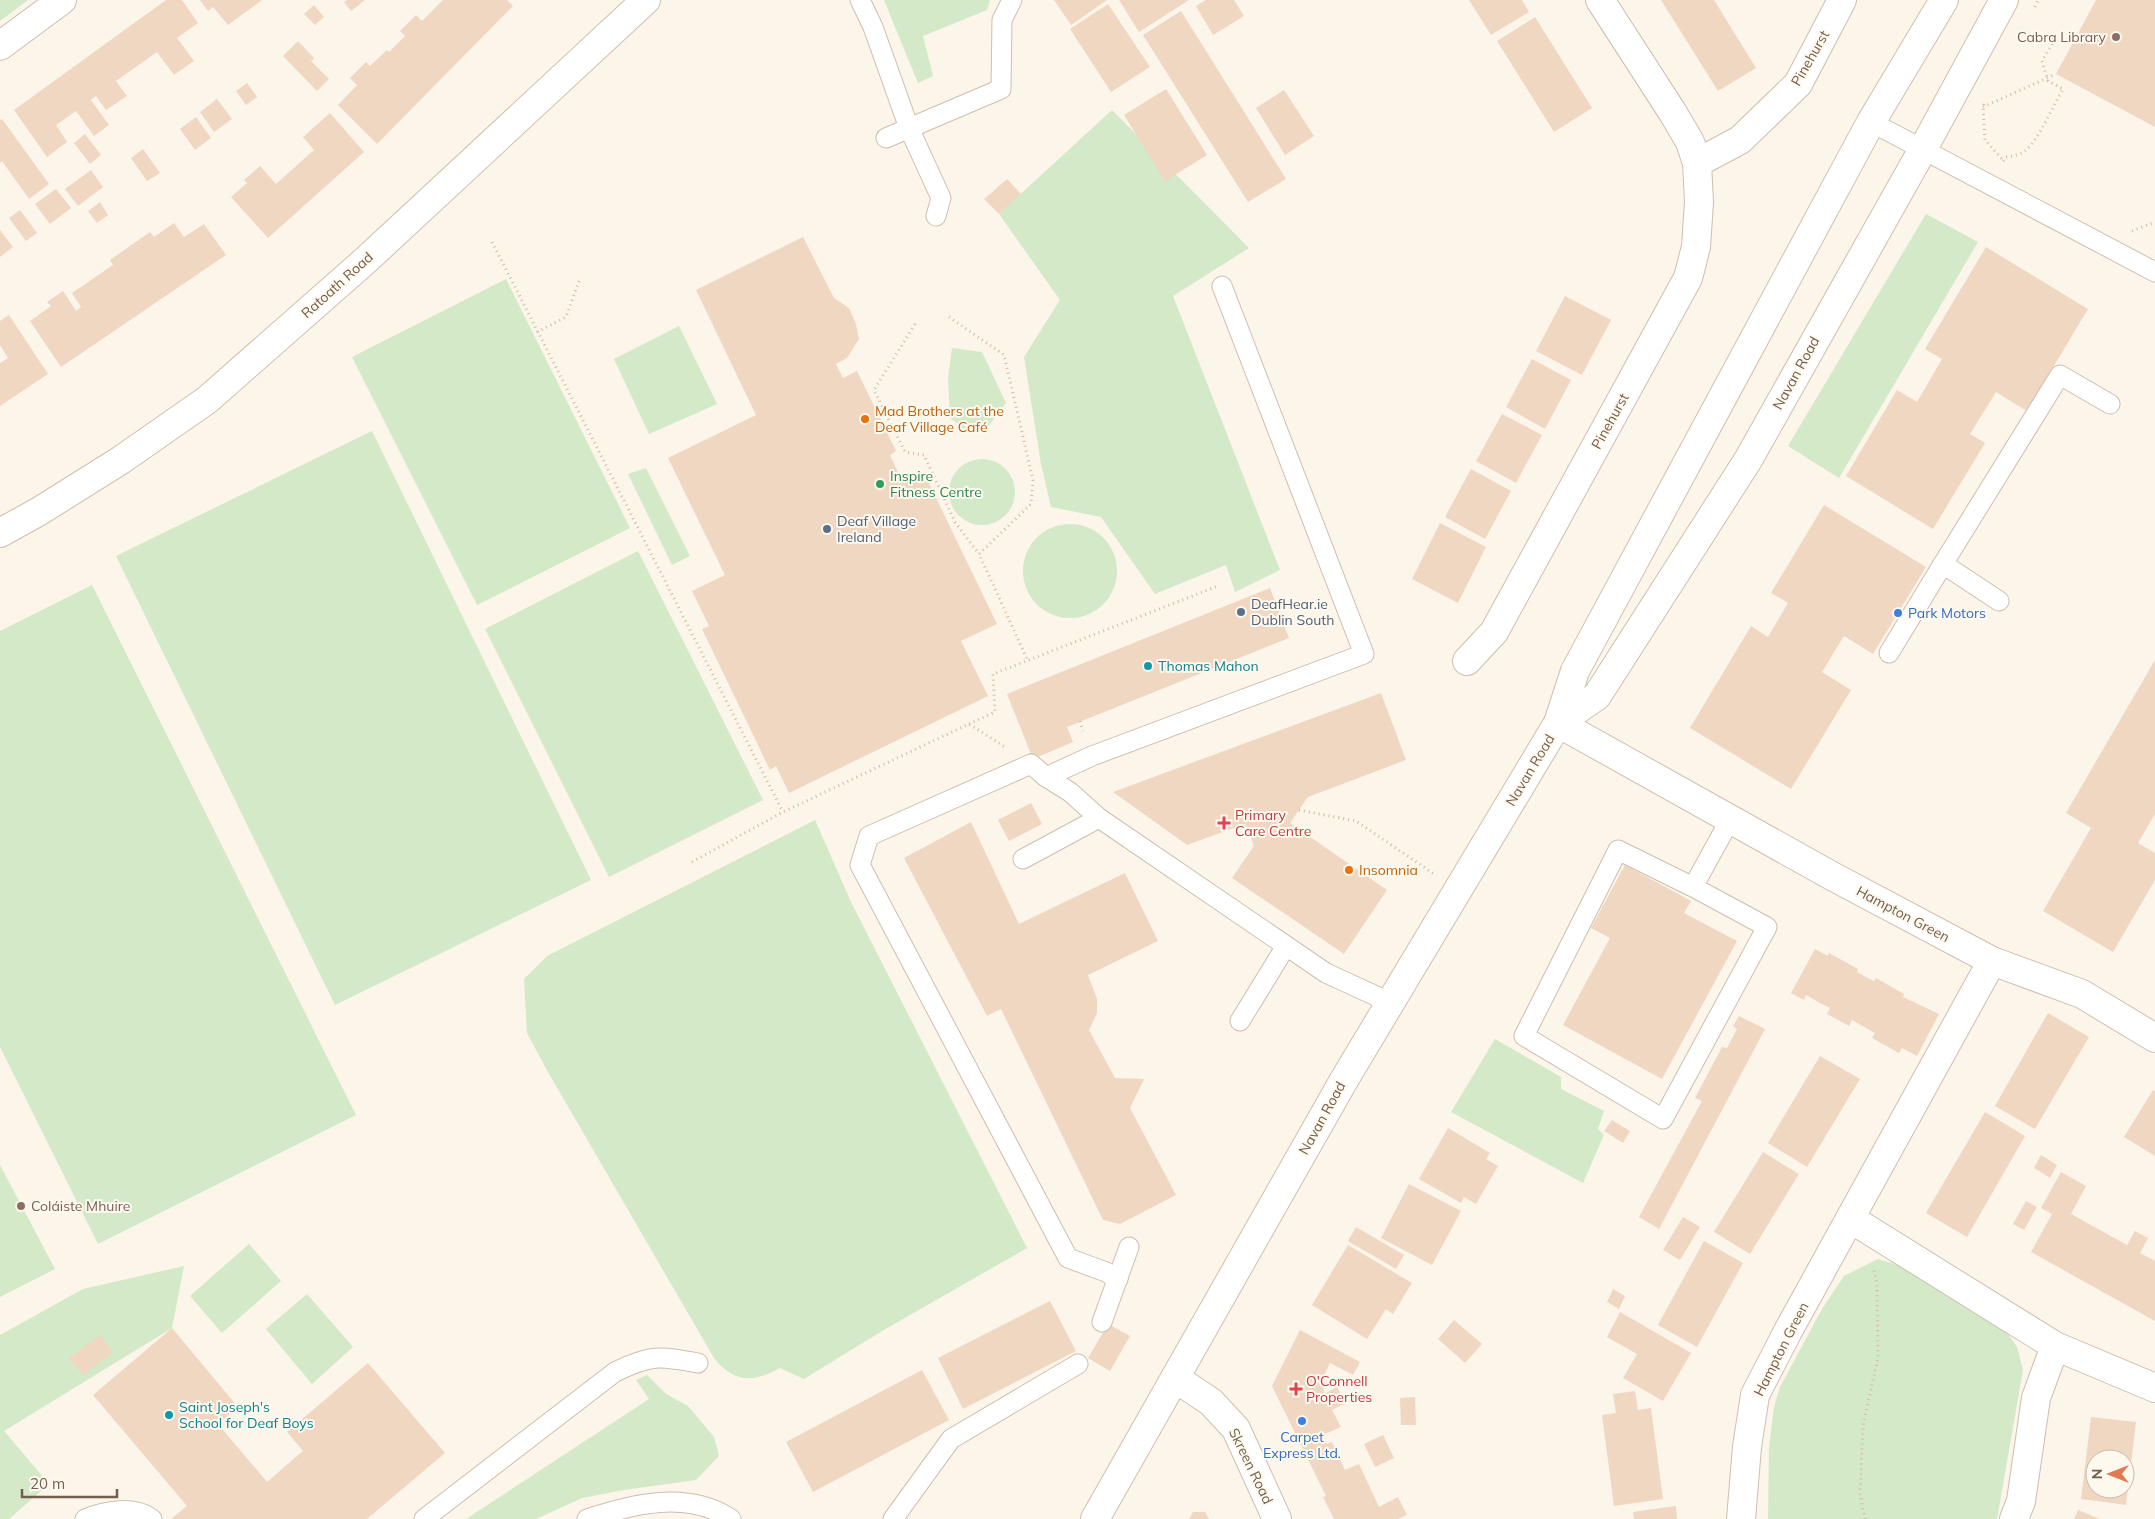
<svg xmlns="http://www.w3.org/2000/svg" width="2155" height="1519" font-family="Mulish,sans-serif">
<rect width="100%" height="100%" fill="#fcf5e9"/>
<g fill="#d3e9c7">
<path d="M0,0H28L0,21Z"/>
<path d="M884,0H990L987,10L923,36L933,76L918,83Z"/>
<path d="M1112,110L1249,248L1173,296L1280,570L1235,592L1226,565L1155,594L1101,517L1051,507L1041,464L1024,357L1060,300L999,214Z"/>
<path d="M1926,214L1978,242L1839,478L1788,446Z"/>
<path d="M506,279L630,528L477,605L352,357Z"/>
<path d="M679,326L717,404L649,434L614,359Z"/>
<path d="M952,348L982,352L1006,403L984,432L971,434L950,418L948,378Z"/>
<path d="M372,431L591,880L335,1005L116,556Z"/>
<circle cx="982" cy="492" r="33"/>
<path d="M646,468L690,556L672,565L628,474Z"/>
<circle cx="1070" cy="571" r="47"/>
<path d="M638,551L763,800L609,877L485,629Z"/>
<path d="M92,585L356,1115L98,1244L0,1047V631Z"/>
<path d="M815,820L851,902L1027,1248L882,1331L804,1379L780,1368C753,1383 734,1383 714,1358L548,1072L527,1033L524,979L547,956Z"/>
<path d="M1495,1039L1561,1077V1089L1604,1111L1598,1129L1604,1135L1583,1183L1451,1112Z"/>
<path d="M0,1165L55,1269L0,1297Z"/>
<path d="M249,1244L281,1281L222,1333L190,1296Z"/>
<path d="M1878,1259L1902,1266L2003,1326L2017,1347L2023,1370L1997,1519H1768L1769,1446L1774,1407L1780,1387L1822,1309L1844,1276Z"/>
<path d="M184,1266L172,1328L4,1431L49,1484L9,1519H0V1335L83,1289Z"/>
<path d="M307,1294L353,1347L312,1384L266,1329Z"/>
<path d="M647,1375L666,1394L688,1406L714,1437L719,1456L696,1480L624,1490L582,1498L536,1519H466L649,1399L636,1380Z"/>
</g>
<g fill="#f0d7c2" fill-rule="evenodd">
<path d="M166,0H182L198,23L177,38L194,61L174,75L157,52L116,81L127,96L106,110L96,96L91,100L109,125L94,136L76,111L56,125L67,142L47,157L14,110Z"/>
<path d="M200,0H262L228,25L213,7L208,11Z"/>
<path d="M347,0H365L351,11L344,2Z"/>
<path d="M443,0H507L513,6L377,144L338,105L357,85L350,78L366,62L370,66L387,50L389,52L405,36L400,31L416,15L422,21Z"/>
<path d="M1054,0H1107L1071,25Z"/>
<path d="M1119,0H1189L1139,32Z"/>
<path d="M1206,0H1234L1244,16L1213,35L1196,6Z"/>
<path d="M1469,0H1522L1529,12L1491,35Z"/>
<path d="M1661,0H1714L1756,68L1718,91Z"/>
<path d="M2096,0H2155V127L2056,74Z"/>
<path d="M1108,4L1150,67L1111,92L1070,29Z"/>
<path d="M314,5L324,17L315,25L304,14Z"/>
<path d="M1181,11L1286,179L1248,202L1143,35Z"/>
<path d="M1535,17L1592,108L1554,132L1497,41Z"/>
<path d="M298,41L314,58L311,61L329,79L317,91L283,56Z"/>
<path d="M247,83L257,97L246,105L236,91Z"/>
<path d="M1166,89L1207,155L1165,181L1124,115Z"/>
<path d="M1284,90L1314,136L1285,155L1256,108Z"/>
<path d="M217,99L232,119L214,132L200,112Z"/>
<path d="M330,113L364,152L268,238L231,197L247,183L244,180L260,166L276,184L314,150L303,137Z"/>
<path d="M196,117L211,138L195,150L180,129Z"/>
<path d="M2,119L49,184L29,199L2,161L0,163V120Z"/>
<path d="M85,134L101,155L90,164L74,143Z"/>
<path d="M143,149L160,173L147,181L131,158Z"/>
<path d="M91,170L103,187L78,206L65,189Z"/>
<path d="M1007,179L1021,194L999,214L984,199Z"/>
<path d="M56,189L71,208L50,224L35,204Z"/>
<path d="M100,202L108,215L97,223L88,211Z"/>
<path d="M20,210L37,233L26,241L9,218Z"/>
<path d="M174,223L184,237L204,224L226,255L61,367L30,321L51,306L47,302L63,291L76,311L81,307L72,293L113,265L110,260L150,232L154,237Z"/>
<path d="M0,230L13,247L0,257Z"/>
<path d="M803,237L834,298L849,308L856,324L859,339L847,358L836,364L843,378L857,371L896,451L890,455L903,483L924,473L997,624L961,641L988,696L789,793L776,766L770,770L702,629L709,626L692,591L725,575L668,458L756,415L696,290Z"/>
<path d="M1986,247L2088,309L2027,411L1996,392L1970,434L1985,443L1933,529L1846,476L1897,390L1917,402L1942,359L1925,349Z"/>
<path d="M1565,296L1611,320L1582,375L1536,351Z"/>
<path d="M9,315L48,374L0,406V363L8,358L0,345V321Z"/>
<path d="M1532,359L1571,380L1545,429L1506,407Z"/>
<path d="M1502,414L1542,435L1516,483L1476,461Z"/>
<path d="M1471,469L1511,491L1485,539L1445,517Z"/>
<path d="M1824,505L1926,567L1873,654L1844,636L1822,672L1851,690L1791,789L1690,728L1751,626L1768,637L1788,603L1771,593Z"/>
<path d="M1440,523L1486,547L1458,603L1412,579Z"/>
<path d="M1270,588L1289,638L1067,727L1073,742L1033,759L1007,694Z"/>
<path d="M2155,660V814L2138,843L2155,853V880L2113,952L2043,911L2091,828L2066,813Z"/>
<path d="M1381,693L1406,760L1308,797L1290,823L1387,890L1344,954L1232,878L1254,846L1245,824L1187,845L1113,792Z"/>
<path d="M1031,803L1042,824L1009,841L998,820Z"/>
<path d="M971,822L1019,924L1125,873L1158,941L1088,975L1097,999V1013L1089,1030L1115,1078L1144,1079L1130,1108L1176,1195L1120,1224L1103,1220L1001,1009L987,1016L904,858Z"/>
<path d="M1625,865L1691,901L1684,913L1737,941L1662,1079L1563,1025L1610,938L1591,928Z"/>
<path d="M1815,949L1828,956L1829,953L1858,969L1857,972L1864,976L1874,981L1876,978L1904,994L1903,997L1939,1014L1917,1056L1902,1048L1899,1053L1872,1038L1875,1033L1852,1020L1849,1026L1827,1014L1830,1008L1818,1002L1806,995L1804,1000L1791,993Z"/>
<path d="M2048,1013L2089,1037L2035,1129L1995,1106Z"/>
<path d="M1739,1016L1765,1029L1659,1229L1639,1217L1702,1101L1695,1098L1722,1047L1727,1048L1737,1029L1733,1026Z"/>
<path d="M1820,1056L1860,1079L1807,1167L1768,1143Z"/>
<path d="M2153,1090L2155,1091V1156L2124,1137Z"/>
<path d="M1985,1112L2025,1136L1967,1237L1926,1213Z"/>
<path d="M1612,1120L1630,1131L1623,1143L1604,1131Z"/>
<path d="M1448,1128L1490,1153L1486,1159L1498,1166L1476,1204L1464,1197L1461,1203L1419,1179Z"/>
<path d="M1763,1152L1799,1174L1750,1254L1714,1232Z"/>
<path d="M2041,1155L2057,1165L2050,1178L2034,1168Z"/>
<path d="M2061,1172L2086,1186L2071,1214L2127,1245L2135,1231L2148,1238L2140,1253L2155,1261V1321L2031,1252L2052,1214L2041,1208Z"/>
<path d="M1409,1184L1461,1211L1432,1265L1381,1238Z"/>
<path d="M2026,1201L2037,1207L2024,1230L2013,1224Z"/>
<path d="M1683,1217L1700,1227L1680,1260L1663,1250Z"/>
<path d="M1356,1227L1404,1255L1396,1269L1348,1241Z"/>
<path d="M1704,1241L1743,1263L1697,1347L1658,1325Z"/>
<path d="M1348,1245L1412,1283L1393,1314L1386,1309L1367,1339L1312,1305Z"/>
<path d="M1613,1289L1625,1296L1619,1309L1607,1302Z"/>
<path d="M1050,1301L1076,1351L963,1409L938,1358Z"/>
<path d="M1620,1312L1691,1353L1663,1401L1623,1378L1637,1354L1607,1337Z"/>
<path d="M1454,1320L1482,1344L1465,1363L1438,1339Z"/>
<path d="M1108,1324L1130,1336L1110,1371L1088,1358Z"/>
<path d="M172,1328L238,1407L218,1424L267,1482L303,1451L287,1432L368,1363L445,1453L367,1519H171L187,1506L93,1395Z"/>
<path d="M1300,1330L1360,1362L1353,1375L1330,1363L1323,1378L1324,1394L1337,1387L1346,1403L1332,1410L1341,1427L1323,1435L1327,1444L1332,1442L1345,1470L1359,1464L1379,1507L1398,1497L1407,1515L1398,1519H1334L1323,1497L1326,1496L1272,1386Z"/>
<path d="M100,1335L113,1352L83,1375L69,1358Z"/>
<path d="M922,1370L949,1420L813,1492L786,1442Z"/>
<path d="M1635,1391L1638,1410L1651,1408L1663,1499L1614,1506L1602,1415L1616,1413L1613,1394Z"/>
<path d="M1415,1397L1416,1425H1401L1400,1398Z"/>
<path d="M2091,1417L2136,1422L2126,1505L2081,1499ZM2095,1459H2125V1489H2095Z"/>
<path d="M1383,1435L1394,1458L1375,1467L1364,1444Z"/>
<path d="M1676,1506L1677,1519H1634L1633,1512Z"/>
<path d="M2078,1510L2100,1519H2074Z"/>
<path d="M1193,1512H1205L1209,1519H1189Z"/>
</g>
<g fill="none" stroke-linecap="round" stroke-linejoin="round">
<defs>
<g id="lane">
<path d="M860,0L873,27L909,128L941,198L936,216"/>
<path d="M1871,122L2155,272"/>
<path d="M886,138L1001,89L1002,20L1012,0"/>
<path d="M1222,286L1364,654L1092,756L1046,777L1070,792L1099,818L1326,973L1389,1002"/>
<path d="M1999,601L1943,564L2060,375L2110,404"/>
<path d="M1889,653L1943,564"/>
<path d="M1046,777L1031,764L869,836L860,865L1068,1258L1106,1272L1118,1279"/>
<path d="M1023,859L1099,818"/>
<path d="M1693,887L1618,850L1524,1036L1663,1119L1767,927L1693,887L1731,818"/>
<path d="M1240,1021L1286,946"/>
<path d="M1102,1322L1129,1247"/>
<path d="M85,1519C105,1511 134,1505 152,1519"/>
<path d="M424,1519L615,1372C651,1354 660,1356 698,1363"/>
<path d="M587,1519C633,1504 687,1490 731,1519"/>
<path d="M893,1519L951,1439L1078,1364"/>
</g>
<g id="street">
<path d="M0,46L62,0"/>
<path d="M1697,163L1740,140L1798,84L1842,0"/>
<path d="M1467,661L1494,632L1688,278L1696,247L1699,202L1697,163L1690,142L1673,113L1600,0"/>
<path d="M1558,723L1832,876L1992,961L2082,994L2155,1038"/>
<path d="M1851,1219L2055,1346L2155,1388"/>
<path d="M1175,1378L1211,1402L1236,1429L1277,1519"/>
<path d="M1741,1519L1747,1447L1755,1395L1788,1331L1992,961"/>
<path d="M2014,1519L2021,1501L2036,1398L2055,1346"/>
</g>
<g id="secondary">
<path d="M0,533L38,512L121,460L207,400L366,260L646,0"/>
<path d="M1558,723L1597,696L1748,460L1923,149L2004,0"/>
<path d="M1095,1519L1344,1080L1558,723L1575,671L1871,122L1944,0"/>
</g>
</defs>
<use href="#lane" stroke="#cebeaf" stroke-width="21"/>
<use href="#street" stroke="#cebeaf" stroke-width="30"/>
<use href="#secondary" stroke="#d0bfad" stroke-width="30"/>
<g stroke="#d5baa4" stroke-width="3" stroke-dasharray="1 4" stroke-linecap="butt">
<path d="M2035,7L2038,0"/>
<path d="M1984,104L1983,107L1985,140L2003,160"/>
<path d="M1983,107L2056,74"/>
<path d="M2003,161L2006,157C2013,156 2019,155 2025,151C2038,141 2054,104 2063,89L2048,81L2042,61L2053,43"/>
<path d="M2132,231L2155,222"/>
<path d="M492,242L783,812"/>
<path d="M949,317L1004,355L1033,480L1031,504L979,554L1028,661"/>
<path d="M915,324L874,390L905,452L924,455L955,522L979,554"/>
<path d="M537,332L566,317L579,281"/>
<path d="M1080,721L1083,731"/>
<path d="M969,724L995,712L993,674L1218,586"/>
<path d="M1299,810L1356,821L1434,874"/>
<path d="M692,862L783,812L969,724L1005,747"/>
<path d="M1865,1519L1860,1494L1863,1425L1878,1358L1877,1285L1874,1270"/>
</g>
<use href="#lane" stroke="#fff" stroke-width="19"/>
<use href="#street" stroke="#fff" stroke-width="28"/>
<use href="#secondary" stroke="#fff" stroke-width="28"/>
</g>
<g fill="#8d6e63" stroke="#fef9ef" stroke-width="2">
<circle cx="2116" cy="37" r="5"/>
<circle cx="21" cy="1206" r="5"/>
</g>
<g fill="#e8710a" stroke="#fef9ef" stroke-width="2">
<circle cx="865" cy="419" r="5"/>
<circle cx="1349" cy="870" r="5"/>
</g>
<circle fill="#2e9e5b" stroke="#fef9ef" stroke-width="2" cx="880" cy="484" r="5"/>
<g fill="#5c6f8a" stroke="#fef9ef" stroke-width="2">
<circle cx="827" cy="529" r="5"/>
<circle cx="1241" cy="612" r="5"/>
</g>
<g fill="#3f7fe0" stroke="#fef9ef" stroke-width="2">
<circle cx="1898" cy="613" r="5"/>
<circle cx="1302" cy="1421" r="5"/>
</g>
<g fill="#0f9aa8" stroke="#fef9ef" stroke-width="2">
<circle cx="1148" cy="666" r="5"/>
<circle cx="169" cy="1415" r="5"/>
</g>
<g fill="#e0444e" stroke="#fef9ef" stroke-width="2">
<path d="M1221.5 815.5h5v5h5v5h-5v5h-5v-5h-5v-5h5z"/>
<path d="M1293.5 1381.5h5v5h5v5h-5v5h-5v-5h-5v-5h5z"/>
</g>
<g text-anchor="middle" dominant-baseline="central" stroke-width="4" stroke-linejoin="round" paint-order="stroke">
<g font-size="14" fill="#785e54" stroke="#fef9ef" text-anchor="end">
<text x="2106" y="37">Cabra Library</text>
<text x="31" y="1206" text-anchor="start">Coláiste Mhuire</text>
</g>
<g font-size="14" fill="#755e4d" stroke="#fef9ef">
<text transform="translate(1810 58) rotate(-60)">Pinehurst</text>
<text transform="translate(337 285) rotate(-42)">Ratoath Road</text>
<text transform="translate(1796 373) rotate(-61)">Navan Road</text>
<text transform="translate(1610 421) rotate(-61)">Pinehurst</text>
<text transform="translate(1530 770) rotate(-59)">Navan Road</text>
<text transform="translate(1903 914) rotate(28)">Hampton Green</text>
<text transform="translate(1322 1118) rotate(-61)">Navan Road</text>
<text transform="translate(1781 1349) rotate(-63)">Hampton Green</text>
<text transform="translate(1251 1466) rotate(64)">Skreen Road</text>
</g>
<g font-size="14" fill="#c56008" stroke="#fef9ef" text-anchor="start">
<text x="875" y="411">Mad Brothers at the<tspan x="875" dy="16">Deaf Village Café</tspan></text>
<text x="1359" y="870">Insomnia</text>
</g>
<g font-size="14" fill="#27864d" stroke="#fef9ef" text-anchor="start">
<text x="890" y="476">Inspire<tspan x="890" dy="16">Fitness Centre</tspan></text>
</g>
<g font-size="14" fill="#4e5e75" stroke="#fef9ef" text-anchor="start">
<text x="837" y="521">Deaf Village<tspan x="837" dy="16">Ireland</tspan></text>
<text x="1251" y="604">DeafHear.ie<tspan x="1251" dy="16">Dublin South</tspan></text>
</g>
<g font-size="14" fill="#366cbe" stroke="#fef9ef" text-anchor="start">
<text x="1908" y="613">Park Motors</text>
<text x="1302" y="1437" text-anchor="middle">Carpet<tspan x="1302" dy="16">Express Ltd.</tspan></text>
</g>
<g font-size="14" fill="#0d838f" stroke="#fef9ef" text-anchor="start">
<text x="1158" y="666">Thomas Mahon</text>
<text x="179" y="1407">Saint Joseph's<tspan x="179" dy="16">School for Deaf Boys</tspan></text>
</g>
<g font-size="14" fill="#be3a42" stroke="#fef9ef" text-anchor="start">
<text x="1235" y="815">Primary<tspan x="1235" dy="16">Care Centre</tspan></text>
<text x="1306" y="1381">O'Connell<tspan x="1306" dy="16">Properties</tspan></text>
</g>
</g>
<g transform="translate(2110 1474) rotate(270)"><circle r="24" fill="#fef9ef" stroke="#c7bbae"/>
<path d="M0-4L9 19L0 12L-9 19Z" fill="#e07b54"/>
<text y="-8" font-size="14" font-weight="bold" text-anchor="middle" fill="#755e4d">N</text>
</g>
<path d="M22 1489v8h95v-8" fill="none" stroke="#755e4d" stroke-width="2.5"/>
<text x="30" y="1489" font-size="15" fill="#755e4d" stroke="#fef9ef" stroke-width="4" paint-order="stroke">20 m</text>
</svg>
